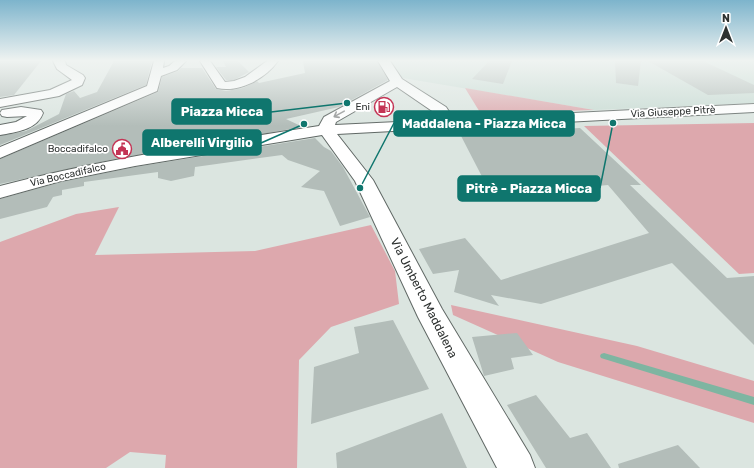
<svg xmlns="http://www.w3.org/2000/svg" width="754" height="468" font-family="Rubik,sans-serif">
<rect width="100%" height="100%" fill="#dbe5e0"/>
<path fill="#c9dcd4" d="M390,61H754V103L594,110L397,77Z"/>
<g fill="#dda8ad">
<path d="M465,88L594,110L481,114Z"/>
<path d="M754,123V273L739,274L584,126Z"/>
<path d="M119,207L95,255L255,251L371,225L395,271L399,304L331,327L299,360L297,468H165L166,455L130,452L106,468H0V242L76,214Z"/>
<path d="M451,305L637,346L754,381V423L558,362L453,315Z"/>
</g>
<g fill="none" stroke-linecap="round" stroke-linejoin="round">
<path fill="#7eb5a1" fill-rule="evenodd" d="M604,353L754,397V405L601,358L600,356L601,354Z"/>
</g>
<g fill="#b3bdb9">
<path d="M0,61H41L14,95L0,97Z"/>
<path d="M114,61H152L146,85L0,145V136L26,131L59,114L66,94L74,91L80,98L97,92Z"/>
<path d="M223,61H238L249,72L234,80H226L216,67H226Z"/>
<path d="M303,61H377L388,80L339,107L286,119L303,127L119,158L0,184V159L158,92L162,77L178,71L181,68H202L216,89L226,91L243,88L257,81L259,83L305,73Z"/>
<path d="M489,61H512L503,84L472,79Z"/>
<path d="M615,61H641L638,86L616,83Z"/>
<path d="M648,61H703L754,85V93L708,95Z"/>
<path d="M580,128L641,185H630L727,278L754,276V345L672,263L541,304L491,295L499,306L454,292L459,270L433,274L419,249L465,238L501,280L649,233L608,185L492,196L460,134Z"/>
<path d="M315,138L324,147L331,151L343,167L370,217L340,226L324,191L301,187L320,171L288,160L282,155L195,167L194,176L171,181L158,178V172L84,182V186L62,190V195L53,197L47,207L0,219V199L61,182L135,167Z"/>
<path d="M393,320L429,389L311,424L314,367L359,353L354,327Z"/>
<path d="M517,333L533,355L511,358L514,369L484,376L472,337Z"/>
<path d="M536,395L570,438L587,433L611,468H546L507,405Z"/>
<path d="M442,413L467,468H337L336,453Z"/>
<path d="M678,445L700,468H619L618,464Z"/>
</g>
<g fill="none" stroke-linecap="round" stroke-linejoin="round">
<defs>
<g id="minor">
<path d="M154,61H164L163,68L169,66L175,61H186L177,70L161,76L157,91L0,158V147L147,86Z"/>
<path d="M200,61H210L225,82L234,81L245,77L267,61H278C265,79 239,93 217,88Z"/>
</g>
<g id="tertiary">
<path d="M53,61H65L66,65L83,75L85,78L82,85L59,96L0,107V99L50,90L72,80L57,69Z"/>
<path d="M378,61H390L402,79L446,107L454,119L754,104V112L337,134L373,180L442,309L530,455L535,468H497L418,317L355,181L322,135L135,166L61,181L0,198V186C105,158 212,143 319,126L324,117L390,81ZM397,87L435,113L439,120L335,125L336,122Z"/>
<path d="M21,107L41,110L43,113C37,130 16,132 0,135V125L16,122L27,116L7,117L2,116L0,113L2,110Z"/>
</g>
</defs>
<use href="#minor" stroke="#606865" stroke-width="2"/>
<use href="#tertiary" stroke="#606865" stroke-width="2"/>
<use href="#minor" fill="#fff" fill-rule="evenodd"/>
<use href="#tertiary" fill="#fff" fill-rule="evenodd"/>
</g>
<defs><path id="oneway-shaft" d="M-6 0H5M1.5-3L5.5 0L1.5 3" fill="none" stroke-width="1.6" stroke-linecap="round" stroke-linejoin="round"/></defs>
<use stroke="#969898" href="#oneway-shaft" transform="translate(339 114) rotate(151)"/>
<linearGradient id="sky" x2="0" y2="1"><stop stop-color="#7db4cc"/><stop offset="0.48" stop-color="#eff3f1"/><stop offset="1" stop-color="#eff3f1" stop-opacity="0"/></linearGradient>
<rect width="754" height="126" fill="url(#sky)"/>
<defs>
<symbol id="fuel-ring" viewBox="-11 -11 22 22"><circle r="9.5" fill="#fff" stroke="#c43455" stroke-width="1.5"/><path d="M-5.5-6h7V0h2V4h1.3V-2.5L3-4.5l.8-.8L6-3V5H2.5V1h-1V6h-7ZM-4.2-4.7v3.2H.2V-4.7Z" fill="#c43455"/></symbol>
<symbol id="civic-ring" viewBox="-11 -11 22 22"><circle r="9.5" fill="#fff" stroke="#c43455" stroke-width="1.5"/><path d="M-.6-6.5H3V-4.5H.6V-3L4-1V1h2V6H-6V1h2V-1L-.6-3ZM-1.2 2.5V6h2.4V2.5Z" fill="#c43455"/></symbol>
</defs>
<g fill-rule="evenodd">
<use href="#fuel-ring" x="373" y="96" width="22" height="22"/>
<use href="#civic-ring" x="111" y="138" width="22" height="22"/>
</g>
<g text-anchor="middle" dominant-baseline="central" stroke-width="3.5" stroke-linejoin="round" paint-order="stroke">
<g font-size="10" fill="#2d3130" stroke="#fff" text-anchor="end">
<text x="370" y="107">Eni</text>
<text x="108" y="149">Boccadifalco</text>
</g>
<g font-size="10" fill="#2d3130" stroke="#fff">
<text transform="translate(673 112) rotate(-3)">Via Giuseppe Pitrè</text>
<text transform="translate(68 175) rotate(-13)">Via Boccadifalco</text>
</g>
<g font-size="12" fill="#2d3130" stroke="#fff">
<text transform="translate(424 298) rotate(63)">Via Umberto Maddalena</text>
</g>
</g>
<path fill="none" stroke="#0f766e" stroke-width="1.5" d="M347 103L271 112M360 188L394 123M304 124L261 143M613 123L600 188"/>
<g fill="#0f766e" stroke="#fff" stroke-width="1.5">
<circle cx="347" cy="103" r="4"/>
<circle cx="360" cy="188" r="4"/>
<circle cx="304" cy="124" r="4"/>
<circle cx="613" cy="123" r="4"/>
</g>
<g fill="#0f766e" stroke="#0f766e" stroke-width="1.5">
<rect x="172" y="99" width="99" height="25" rx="4"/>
<rect x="394" y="111" width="180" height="25" rx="4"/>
<rect x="143" y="130" width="118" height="25" rx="4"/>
<rect x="458" y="176" width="142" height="25" rx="4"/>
</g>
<g font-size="13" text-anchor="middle" font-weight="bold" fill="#fff">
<text x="222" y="116">Piazza Micca</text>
<text x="484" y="128">Maddalena - Piazza Micca</text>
<text x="202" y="147">Alberelli Virgilio</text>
<text x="529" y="193">Pitrè - Piazza Micca</text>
</g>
<g transform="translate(726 28)" stroke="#ffffff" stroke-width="3" paint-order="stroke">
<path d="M0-3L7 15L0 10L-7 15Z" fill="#2d3130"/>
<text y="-6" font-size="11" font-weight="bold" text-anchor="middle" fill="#2d3130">N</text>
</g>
</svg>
